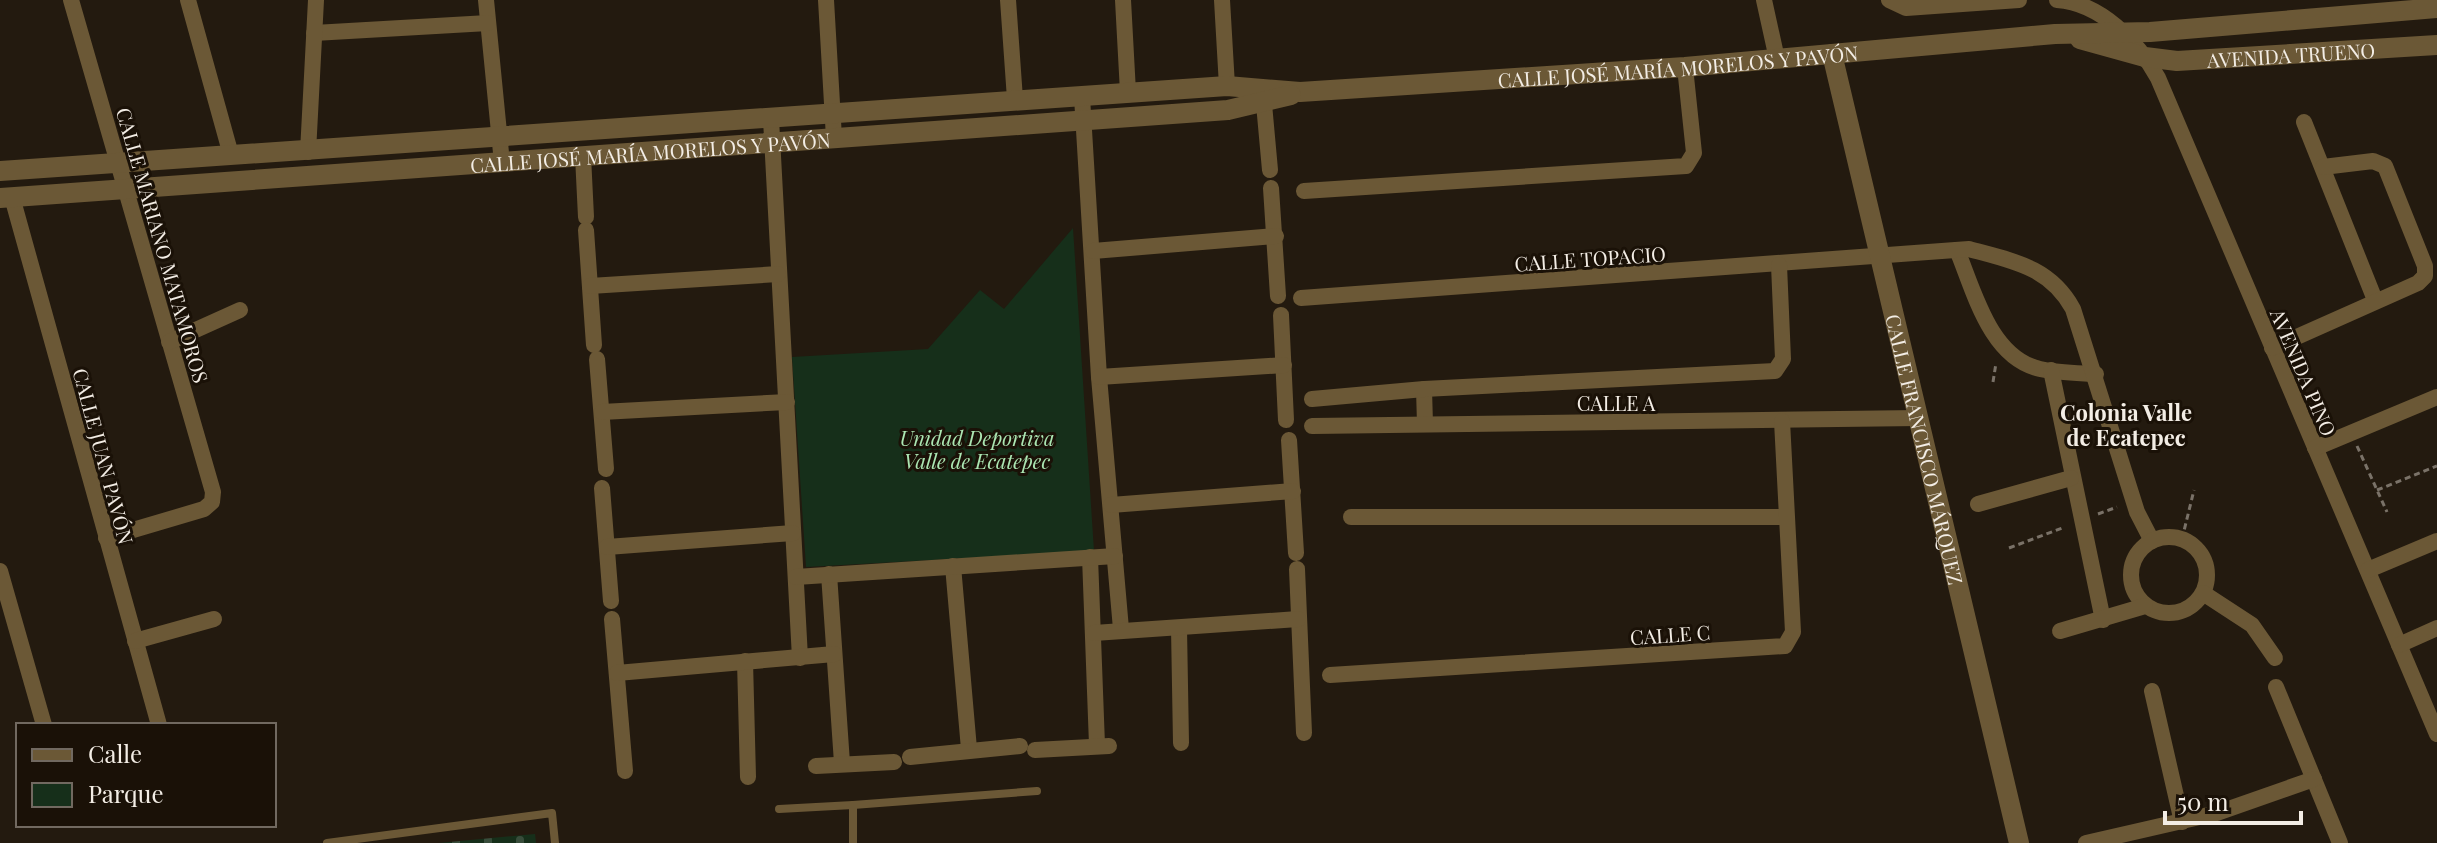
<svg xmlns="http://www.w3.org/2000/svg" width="2437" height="843" font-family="'Playfair Display',serif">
<defs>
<pattern id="cemetery-stones" width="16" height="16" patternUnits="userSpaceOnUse" patternTransform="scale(2)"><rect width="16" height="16" fill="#162f1a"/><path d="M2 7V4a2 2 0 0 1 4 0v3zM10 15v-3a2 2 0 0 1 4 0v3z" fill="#384d3b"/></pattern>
</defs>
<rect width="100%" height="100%" fill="#231a0f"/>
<path fill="url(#cemetery-stones)" d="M535,834L536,843H439Z"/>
<path fill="#162f1a" d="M1073,228L1094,551L806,567L792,357L928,349L980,290L1004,309Z"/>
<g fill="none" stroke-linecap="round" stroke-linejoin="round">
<g stroke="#7a7268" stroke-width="3" stroke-dasharray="6 4" stroke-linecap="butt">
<path d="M1993,382L1996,363"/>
<path d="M2357,446L2387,512"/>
<path d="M2377,490L2437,466"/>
<path d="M2098,514L2117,507"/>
<path d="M2182,539L2194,490"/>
<path d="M2009,548L2065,527"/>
</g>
<g stroke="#6b5836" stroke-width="8">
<path d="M779,809L853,805"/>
<path d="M327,843L552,813L555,843"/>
<path d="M853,843V805L1037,791"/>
</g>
<g stroke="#6b5836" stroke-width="16">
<path d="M71,0L213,492L212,502L204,509L106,538"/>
<path d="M188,0L231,155"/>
<path d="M486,0L502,163"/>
<path d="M826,0L834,138"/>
<path d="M1008,0L1015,99"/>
<path d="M1123,0L1128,92"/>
<path d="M1222,0L1227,86"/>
<path d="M1764,0L1777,59"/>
<path d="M1889,0L1906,8L2019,0"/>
<path d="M2057,0C2101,3 2138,42 2158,78L2437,734"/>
<path d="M314,33L488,23"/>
<path d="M1263,93L1270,170"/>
<path d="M1082,97L1099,377L1121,629"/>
<path d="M771,119L800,658"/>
<path d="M2304,122L2375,300"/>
<path d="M308,152L316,0"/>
<path d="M583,156L586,217"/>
<path d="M1271,188L1278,296"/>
<path d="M1304,191L1686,166L1694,153L1685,67"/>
<path d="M12,197L159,725"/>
<path d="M586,230L594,345"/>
<path d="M1957,250C1974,291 1990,358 2040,369C2058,373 2078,373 2096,374"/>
<path d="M1093,251L1276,236"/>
<path d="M590,286L778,274"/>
<path d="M1301,298L1969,249C2013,261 2050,267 2073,309L2137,512L2152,541"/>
<path d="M1281,315L1286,420"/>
<path d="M169,342L240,310"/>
<path d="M2272,348L2418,283L2425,276V266L2385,166L2373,161L2323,167"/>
<path d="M597,359L606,469"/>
<path d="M2051,370L2103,620"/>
<path d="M1099,377L1284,365"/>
<path d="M1424,389L1425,424"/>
<path d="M1312,399L1424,389L1775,371L1783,359L1779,265"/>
<path d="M602,412L787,402"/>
<path d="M1312,426L1919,418"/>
<path d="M1289,440L1296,553"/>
<path d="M2315,448L2437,397"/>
<path d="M602,488L611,601"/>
<path d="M1978,504L2071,478"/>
<path d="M1111,505L1293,491"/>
<path d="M1351,517H1786"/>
<circle cx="2169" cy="575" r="38"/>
<path d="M607,547L793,533"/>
<path d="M1090,557L1097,745"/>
<path d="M953,566L969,749"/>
<path d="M1297,569L1304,733"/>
<path d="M2368,570L2437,541"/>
<path d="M0,571L44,725"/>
<path d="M829,574L842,763"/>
<path d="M796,577L1115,556"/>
<path d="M2203,593L2252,625L2275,658"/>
<path d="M612,619L625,771"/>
<path d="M1179,628L1181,743"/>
<path d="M2060,631L2145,606"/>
<path d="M1094,633L1298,619"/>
<path d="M135,641L214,619"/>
<path d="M2399,645L2437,628"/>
<path d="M745,661L748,777"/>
<path d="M617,673L834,654"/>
<path d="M1330,675L1785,646L1793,632L1782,421"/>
<path d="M2276,687L2340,843"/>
<path d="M2152,691L2182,822"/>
<path d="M1035,750L1109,746"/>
<path d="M910,757L1020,746"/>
<path d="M816,766L894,762"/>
<path d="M2086,843L2217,813L2314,779"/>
</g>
<g stroke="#6b5836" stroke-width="20">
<path id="s1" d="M2080,39L2145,57L2177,61L2437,45"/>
<path id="s2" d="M1832,54L2019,843"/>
<path id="s3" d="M0,171L1227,86L1300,92L1685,67L2055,34L2150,32L2437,8"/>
<path id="s4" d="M0,198L1228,110L1291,95"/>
</g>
</g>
<g text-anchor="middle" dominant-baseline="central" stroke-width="6" stroke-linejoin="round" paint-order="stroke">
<g font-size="20" fill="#f3ede5" stroke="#1a1107">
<text stroke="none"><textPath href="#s1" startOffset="214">AVENIDA TRUENO</textPath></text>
<text stroke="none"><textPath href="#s3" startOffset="1682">CALLE JOSÉ MARÍA MORELOS Y PAVÓN</textPath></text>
<text stroke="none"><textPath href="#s4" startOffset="652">CALLE JOSÉ MARÍA MORELOS Y PAVÓN</textPath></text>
<text transform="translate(163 245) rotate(74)">CALLE MARIANO MATAMOROS</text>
<text transform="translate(1590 258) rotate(-4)">CALLE TOPACIO</text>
<text transform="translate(2304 372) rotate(67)">AVENIDA PINO</text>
<text x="1616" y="402">CALLE A</text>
<text stroke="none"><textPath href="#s2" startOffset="406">CALLE FRANCISCO MÁRQUEZ</textPath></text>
<text transform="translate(104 456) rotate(75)">CALLE JUAN PAVÓN</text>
<text transform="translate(1670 634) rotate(-4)">CALLE C</text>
</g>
<g font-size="20" font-style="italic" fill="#ace7b3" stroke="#1a1107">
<text x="977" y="437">Unidad Deportiva<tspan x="977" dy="23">Valle de Ecatepec</tspan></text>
</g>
<g font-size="22" font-weight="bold" fill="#f3ede5" stroke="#1a1107">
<text x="2126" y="412">Colonia Valle<tspan x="2126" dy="25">de Ecatepec</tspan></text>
</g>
</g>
<rect x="16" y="723" width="260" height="104" fill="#1a1107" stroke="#716960" stroke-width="2"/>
<rect x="32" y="749" width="40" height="12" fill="#6b5836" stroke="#716960" stroke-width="2"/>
<text x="88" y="763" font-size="24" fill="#f3ede5">Calle</text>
<rect x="32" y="783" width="40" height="24" fill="#162f1a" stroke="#716960" stroke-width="2"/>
<text x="88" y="803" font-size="24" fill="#f3ede5">Parque</text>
<path d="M2165 811v12h136v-12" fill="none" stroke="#f3ede5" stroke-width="4"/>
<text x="2177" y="811" font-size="24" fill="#f3ede5" stroke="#1a1107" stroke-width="6" paint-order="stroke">50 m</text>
</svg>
